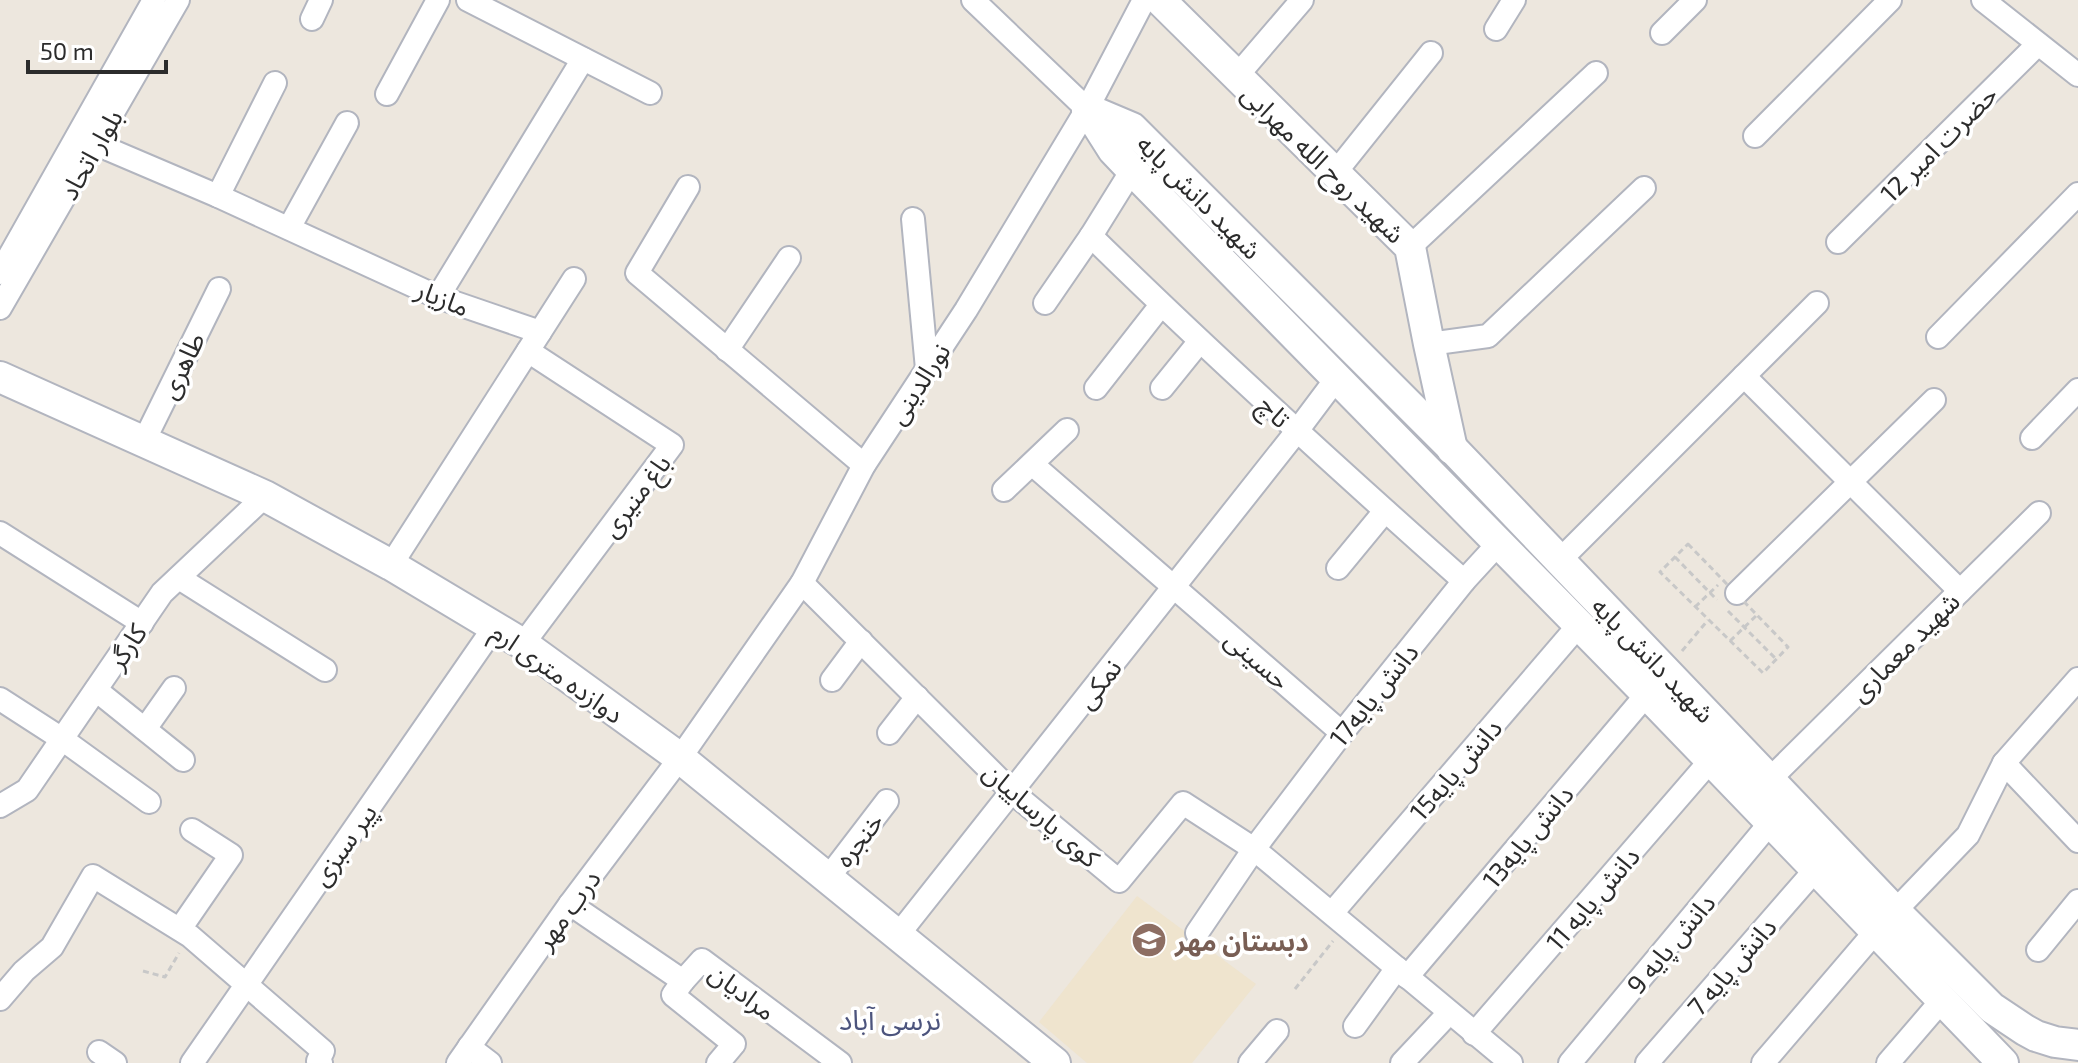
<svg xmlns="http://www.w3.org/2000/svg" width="2078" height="1063" font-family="'Exo 2','Noto Sans Arabic',sans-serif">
<rect width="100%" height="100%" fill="#ede7de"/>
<path fill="#efe4ce" d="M1137,896L1256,984L1192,1063H1087L1039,1022Z"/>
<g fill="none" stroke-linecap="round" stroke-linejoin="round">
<defs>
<g id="street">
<path d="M468,0L650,93"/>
<path d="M973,0L1087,109"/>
<path d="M1983,0L2078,75"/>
<path d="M312,19L321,0"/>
<path d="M1496,29L1514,0"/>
<path d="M1662,33L1695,0"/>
<path d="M1236,77L1302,0"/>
<path d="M387,94L438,0"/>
<path d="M1755,136L1890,0"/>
<path d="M96,144L218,196L438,297L540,332"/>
<path d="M1335,173L1431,53"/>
<path d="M688,187L637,273L864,465"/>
<path d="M218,196L275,83"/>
<path d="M913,219L927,369"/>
<path d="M289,228L347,123"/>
<path d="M1091,236C1212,355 1337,468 1464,581"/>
<path d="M1838,242L2038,44"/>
<path d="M1410,247L1596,73"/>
<path d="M0,273L154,0"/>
<path d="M438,297L583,59"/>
<path d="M1045,303L1091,236L1132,170"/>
<path d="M0,308L178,0"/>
<path d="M1938,337L2078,194"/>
<path d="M1429,344L1488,336L1644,188"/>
<path d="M727,350L789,258"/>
<path d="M1744,376L1817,303"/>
<path d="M1096,388L1161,305"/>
<path d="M1162,388L1200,341"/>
<path d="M2032,438L2078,390"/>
<path d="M144,441L219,289"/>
<path d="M1032,464L1342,733"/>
<path d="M1004,490L1067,430"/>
<path d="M0,533L142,623"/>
<path d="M1560,560L1744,376L1960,591"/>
<path d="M391,565L574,279"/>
<path d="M1338,568L1385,511"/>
<path d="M179,578L325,670"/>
<path d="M802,583L1012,792L1119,881L1183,803L1254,849L1511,1063"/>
<path d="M1737,593L1934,400"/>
<path d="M523,644L672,445L528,351"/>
<path d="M832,680L861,641"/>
<path d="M96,690L183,760"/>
<path d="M0,699L62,739L149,802"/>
<path d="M145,729L174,688"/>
<path d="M889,733L917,697"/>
<path d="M2004,763L2078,841"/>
<path d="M1770,779L2039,513"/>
<path d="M0,806L27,790L162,593L265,496"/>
<path d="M828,878L887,801"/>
<path d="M570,904L683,981L702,960L840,1063"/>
<path d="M1895,911L1968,835L2004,763L2078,679"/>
<path d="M1332,913L1578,626"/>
<path d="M180,929L231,855L192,830"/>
<path d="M1197,933L1254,849L1342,733L1464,581L1498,544"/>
<path d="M898,935L1297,431L1336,379"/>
<path d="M2038,950L2078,901"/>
<path d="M1407,977L1647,694"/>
<path d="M683,981L673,995L734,1044L718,1063"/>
<path d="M0,999L24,971L52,947L93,876L190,936L323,1051L318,1061L321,1063"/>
<path d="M1355,1026L1397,968"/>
<path d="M1474,1034L1710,761"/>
<path d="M469,1047L490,1063"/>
<path d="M99,1052L115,1063"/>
<path d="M192,1063L495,626"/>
<path d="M458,1063L570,904L680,758L802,583L864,465L966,310L1087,109L1144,0"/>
<path d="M1250,1063L1277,1031"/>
<path d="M1402,1063L1449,1013"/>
<path d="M1570,1063L1770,823"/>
<path d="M1647,1063L1816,869"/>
<path d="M1763,1063L1876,931"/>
<path d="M1888,1063L1943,999"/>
</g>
<g id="secondary">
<path d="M1160,0L1410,247L1429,344L1452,449"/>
<path d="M1087,109L1132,128L1453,449L1895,911L1992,1008L2025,1030L2036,1036L2055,1042L2078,1045"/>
<path d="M1087,109L1113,150L1132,170L1647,694L2003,1063"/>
<path d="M0,377L265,496L391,565L523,644L680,758L1055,1063"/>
</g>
</defs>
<use href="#street" stroke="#b2b5bf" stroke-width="26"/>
<use href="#secondary" stroke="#b2b5bf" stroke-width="34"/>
<g stroke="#c8c8c8" stroke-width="3" stroke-dasharray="6 4" stroke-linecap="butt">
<path d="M1688,544L1788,647L1763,673L1660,572Z"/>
<path d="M1675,557L1717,600"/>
<path d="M1695,607L1718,585"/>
<path d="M1728,611L1776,659"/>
<path d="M1730,641L1757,615"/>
<path d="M1682,651L1708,620"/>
<path d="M143,971L165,977L179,953"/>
<path d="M1295,989L1333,941"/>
</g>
<use href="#street" stroke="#fff" stroke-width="22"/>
<use href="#secondary" stroke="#fff" stroke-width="30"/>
</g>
<defs>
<symbol id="school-disc" viewBox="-11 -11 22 22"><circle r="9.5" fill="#8d6e63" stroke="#fff"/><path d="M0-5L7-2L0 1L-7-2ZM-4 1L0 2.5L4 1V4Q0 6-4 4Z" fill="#fff"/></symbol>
</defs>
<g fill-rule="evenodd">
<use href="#school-disc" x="1129" y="920" width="40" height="40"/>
</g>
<g text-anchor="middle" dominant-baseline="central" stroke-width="7" stroke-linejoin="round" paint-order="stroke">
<g font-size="26" fill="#2c2c2c" stroke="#fff">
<text transform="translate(1938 143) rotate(-45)">حضرت امیر 12</text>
<text transform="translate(90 154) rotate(-60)">بلوار اتحاد</text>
<text transform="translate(1324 163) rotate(44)">شهید روح الله مهرابی</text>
<text transform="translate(1200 196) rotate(45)">شهید دانش پایه</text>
<text transform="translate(443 297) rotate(22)">مازیار</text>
<text transform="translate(181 365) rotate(-64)">طاهری</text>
<text transform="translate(918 383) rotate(-57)">نورالدینی</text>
<text transform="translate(1275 411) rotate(43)">تاچ</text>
<text transform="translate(635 495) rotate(-53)">باغ منیری</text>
<text transform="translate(126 646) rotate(-56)">کارگر</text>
<text transform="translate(1904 646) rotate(-45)">شهید معماری</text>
<text transform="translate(1258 659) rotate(41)">حسینی</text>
<text transform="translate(1654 659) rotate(46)">شهید دانش پایه</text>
<text transform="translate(558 672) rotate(35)">دوازده متری ارم</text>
<text transform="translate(1098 683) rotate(-52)">نمکی</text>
<text transform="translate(1373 694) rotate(-51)">دانش پایه17</text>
<text transform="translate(1455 769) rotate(-49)">دانش پایه15</text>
<text transform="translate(1042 814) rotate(41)">کوی پارساییان</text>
<text transform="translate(1527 836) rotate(-50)">دانش پایه13</text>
<text transform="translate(858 839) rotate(-52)">خنجره</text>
<text transform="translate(343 844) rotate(-55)">پیر سبزی</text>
<text transform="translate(1592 898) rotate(-49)">دانش پایه 11</text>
<text transform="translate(567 909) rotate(-54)">درب مهر</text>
<text transform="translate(1670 943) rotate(-50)">دانش پایه 9</text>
<text transform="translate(1731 966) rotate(-49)">دانش پایه 7</text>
<text transform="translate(743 991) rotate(37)">مرادیان</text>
</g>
<g font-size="26" font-weight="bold" fill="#785e54" stroke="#fff" text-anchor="start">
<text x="1175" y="940">دبستان مهر</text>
</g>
<g font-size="28" fill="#4c547d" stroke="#fff">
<text x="890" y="1019">نرسی آباد</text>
</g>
</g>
<path d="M28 60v12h138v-12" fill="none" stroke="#2c2c2c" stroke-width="4"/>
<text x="40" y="60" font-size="24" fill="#2c2c2c" stroke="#ffffff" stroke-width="6" paint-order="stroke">50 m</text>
</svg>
